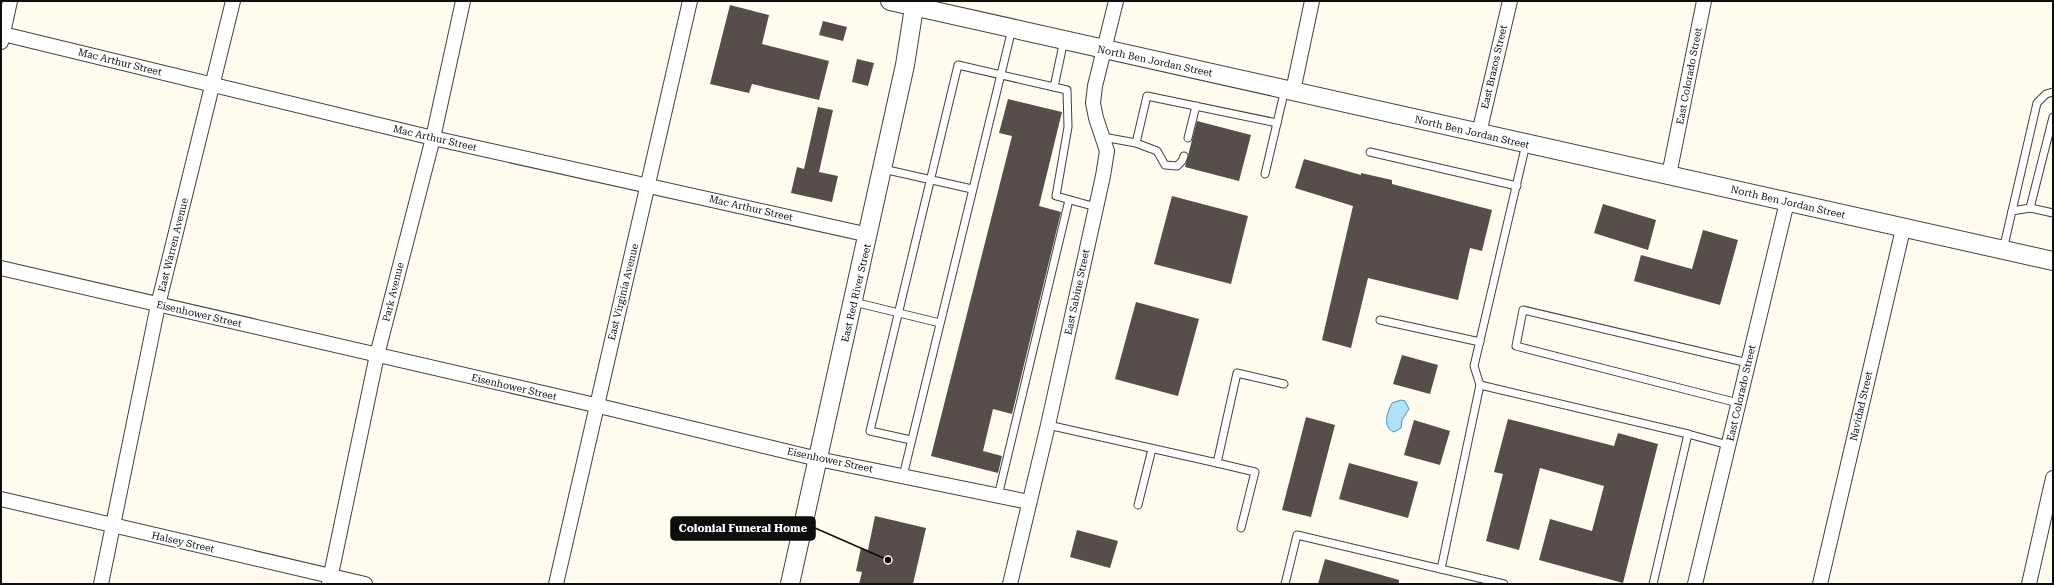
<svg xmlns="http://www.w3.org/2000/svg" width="2054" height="585" font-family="'Roboto Serif',serif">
<rect width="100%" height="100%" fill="#fffbee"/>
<path fill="#b2e0f7" stroke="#3999cf" d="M1401,400L1405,401L1409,409L1402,420L1401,428L1394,432C1382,427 1387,413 1392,403Z"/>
<g fill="#564e4a">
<path d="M730,5L769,15L762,44L829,61L819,100L752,84L749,93L710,84Z"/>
<path d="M823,21L847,27L843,41L819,35Z"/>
<path d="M857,59L874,63L868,86L852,82Z"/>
<path d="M1008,99L1062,112L1039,206L1061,212L1012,414L993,409L983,451L1002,456L998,473L931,456L1012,136L999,133Z"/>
<path d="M818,107L833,110L819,172L838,176L832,202L791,193L797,167L804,169Z"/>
<path d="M1197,121L1251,135L1239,181L1185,167Z"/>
<path d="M1304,159L1361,175V173L1392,180V184L1492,210L1482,251L1470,248L1458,300L1368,278L1351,348L1322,340L1353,206L1295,188Z"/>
<path d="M1172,196L1248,216L1231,284L1154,264Z"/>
<path d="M1603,204L1656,220L1648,250L1594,233Z"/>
<path d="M1703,230L1738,240L1720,305L1634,281L1641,255L1692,269Z"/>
<path d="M1136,302L1199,319L1178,396L1115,379Z"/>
<path d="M1402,355L1438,365L1430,394L1393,384Z"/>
<path d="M1306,417L1335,425L1311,517L1282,510Z"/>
<path d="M1508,419L1614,446L1618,433L1658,444L1623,583L1539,560L1550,519L1592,531L1604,486L1540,468L1519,550L1486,541L1503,474L1494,472Z"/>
<path d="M1414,420L1450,431L1440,465L1404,455Z"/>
<path d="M1349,463L1418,482L1408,518L1339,499Z"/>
<path d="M875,516L926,528L913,584H859L862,572L856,571L861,548L868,550Z"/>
<path d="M1077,530L1118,541L1110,568L1070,557Z"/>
<path d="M1325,559L1399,580V584H1318Z"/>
</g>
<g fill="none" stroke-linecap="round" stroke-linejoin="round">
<defs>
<g id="service">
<path d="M1054,87L1064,40"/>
<path d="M1103,137L1136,143L1147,96L1277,123"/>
<path d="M1188,138L1196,106"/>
<path d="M1136,143L1157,151L1165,165L1177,166L1182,161L1184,156"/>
<path d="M1370,152L1517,186"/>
<path d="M883,169L972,189"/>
<path d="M1265,174L1285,89"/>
<path d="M2030,208L2053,117"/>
<path d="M2012,211L2037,103L2046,94L2053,92"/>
<path d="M2003,250L2012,211L2030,208L2053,213"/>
<path d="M854,302L940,323"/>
<path d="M1380,320L1480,342"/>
<path d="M1480,385L1474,366L1526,144"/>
<path d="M1738,403L1516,346L1523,310L1748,363"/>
<path d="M1048,425L1217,463L1237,373L1284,384"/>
<path d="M1688,434L1728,445"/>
<path d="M911,440L870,431L958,65L1067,90L1068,127L1056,196L1096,207"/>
<path d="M1217,463L1255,472L1241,528"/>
<path d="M903,476L1012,29"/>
<path d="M998,496L1069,200"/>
<path d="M1138,505L1152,449"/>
<path d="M1441,569L1480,385L1688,434L1653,584"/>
<path d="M1285,584L1297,535L1504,584"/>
</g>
<g id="minor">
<path d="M3,34L433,138L869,235"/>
<path d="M1,42L10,1"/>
<path d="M1293,91L1312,1"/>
<path d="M1479,133L1510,1"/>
<path d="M1669,175L1704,1"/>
<path d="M1,268L595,405L818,459L1029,502"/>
<path d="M1,499L365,584"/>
<path d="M101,584L158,305L233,1"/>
<path d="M329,584L377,355L433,138L463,1"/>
<path d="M556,584C599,389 647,196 690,1"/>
<path d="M1010,584L1048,425L1103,176L1107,151L1096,118L1093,103L1095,86L1116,1"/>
<path d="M1695,584L1787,202"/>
<path d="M1820,584L1903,229"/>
<path d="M2029,584L2053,478"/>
</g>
<g id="tertiary">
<path d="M890,1L2053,261"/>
<path d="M790,584L905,65L915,1"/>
</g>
</defs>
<use href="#service" stroke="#414141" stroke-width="9"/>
<use href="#minor" stroke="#414141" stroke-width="16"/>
<use href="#tertiary" stroke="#414141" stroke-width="20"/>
<use href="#service" stroke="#fff" stroke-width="7"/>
<use href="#minor" stroke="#fff" stroke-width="14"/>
<use href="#tertiary" stroke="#fff" stroke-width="18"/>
</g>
<g text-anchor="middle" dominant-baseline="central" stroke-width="4" stroke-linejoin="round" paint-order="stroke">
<g font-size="10" fill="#0e0e0e" stroke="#fff">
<text transform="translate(1155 61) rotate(12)">North Ben Jordan Street</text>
<text transform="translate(120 62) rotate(14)">Mac Arthur Street</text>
<text transform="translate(1494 67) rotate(-77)">East Brazos Street</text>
<text transform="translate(1689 76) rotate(-79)">East Colorado Street</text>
<text transform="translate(1472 132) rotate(13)">North Ben Jordan Street</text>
<text transform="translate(435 138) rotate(13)">Mac Arthur Street</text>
<text transform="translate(1788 202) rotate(13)">North Ben Jordan Street</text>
<text transform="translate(751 208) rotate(13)">Mac Arthur Street</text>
<text transform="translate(173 245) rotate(-76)">East Warren Avenue</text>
<text transform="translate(393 292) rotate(-76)">Park Avenue</text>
<text transform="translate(623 292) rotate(-76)">East Virginia Avenue</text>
<text transform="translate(1077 292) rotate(-78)">East Sabine Street</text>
<text transform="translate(856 293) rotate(-77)">East Red River Street</text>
<text transform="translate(199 314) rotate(13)">Eisenhower Street</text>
<text transform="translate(514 387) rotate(13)">Eisenhower Street</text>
<text transform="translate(1741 393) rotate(-77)">East Colorado Street</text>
<text transform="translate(1861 406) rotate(-77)">Navidad Street</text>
<text transform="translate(830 460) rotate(12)">Eisenhower Street</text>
<text transform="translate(183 542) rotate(13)">Halsey Street</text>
</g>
</g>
<path fill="none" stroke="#0e0e0e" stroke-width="1.5" d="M888 560L815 528"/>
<circle fill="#0e0e0e" stroke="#fff" stroke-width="1.5" cx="888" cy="560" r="4"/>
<rect fill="#0e0e0e" stroke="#0e0e0e" stroke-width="1.5" x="671" y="517" width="144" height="23" rx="4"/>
<g font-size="11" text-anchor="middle" font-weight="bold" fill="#fff">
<text x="743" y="532">Colonial Funeral Home</text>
</g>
<rect width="2054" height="585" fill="none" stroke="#0e0e0e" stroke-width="4"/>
</svg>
